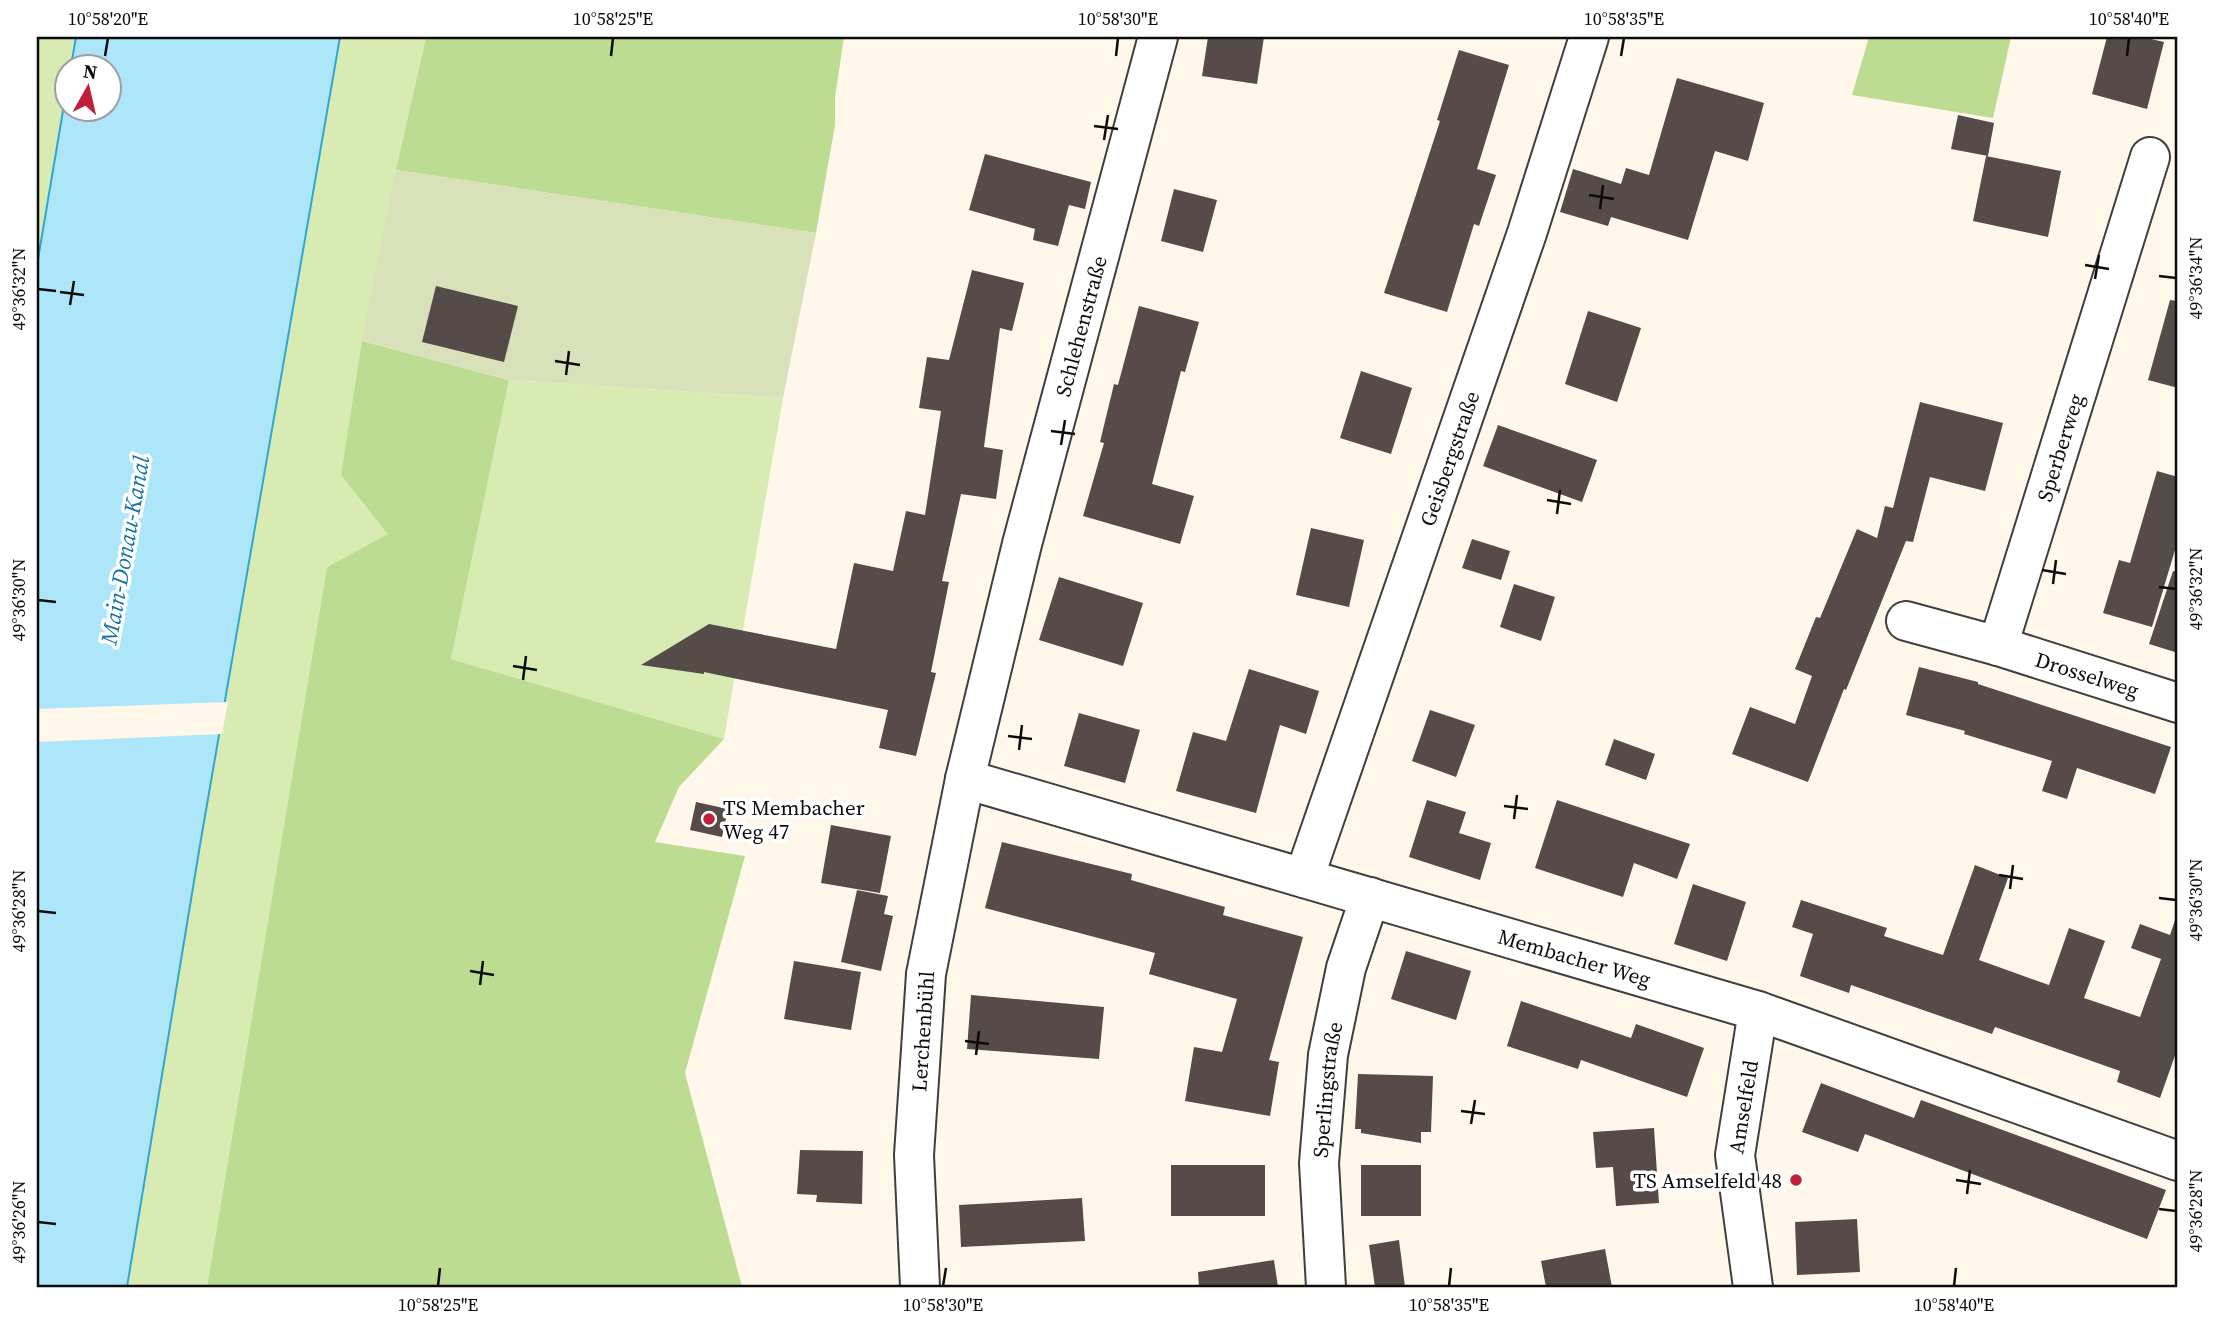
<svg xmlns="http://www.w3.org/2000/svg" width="2215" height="1324" font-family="'Source Serif 4',serif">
<rect width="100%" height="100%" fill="#fff8ea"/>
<g fill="#d7ebb3">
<path d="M37,37H76L71,66H66V93L37,265Z"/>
<path d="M340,37H426C393,182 364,328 341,475L389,534L327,567L207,1287H127L201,839Z"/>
<path d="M509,380L783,398L724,739L451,659Z"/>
</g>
<g fill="#bcdc91">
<path d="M426,37H844L835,97V125L816,233L396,170Z"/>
<path d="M1869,37H2011L1993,118L1852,95Z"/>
<path d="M362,341L509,380L451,659L724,739L679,787L655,842L745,856L685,1073L742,1287H207L327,567L388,534L341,475Z"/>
</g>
<path fill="#d9e1bb" d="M396,170L816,233L783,398L509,380L362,341Z"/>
<path fill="#ade6f9" stroke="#31a7d3" stroke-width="2" d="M76,37H340L201,839L127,1287H37V265L66,93V108H108V66H71Z"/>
<path fill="#fff8ea" d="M228,702L222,734L37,742V709Z"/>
<g fill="#554b48">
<path d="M1208,37H1264L1257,84L1202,76Z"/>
<path d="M2107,37H2142L2164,42L2147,109L2092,94Z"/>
<path d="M1459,50L1509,65L1477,169L1496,175L1479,226L1474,224L1447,312L1384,293L1440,121L1437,120Z"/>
<path d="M1677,78L1764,103L1748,161L1715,151L1688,240L1611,217L1608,226L1560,212L1573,169L1621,184L1626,168L1649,175Z"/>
<path d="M1958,115L1994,123L1988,156L1951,149Z"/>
<path d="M985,154L1091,182L1085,209L1069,205L1058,246L1033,240L1035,229L969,210Z"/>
<path d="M1986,156L2061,171L2048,237L1973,221Z"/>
<path d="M1174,189L1217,200L1203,252L1161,241Z"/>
<path d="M972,270L1024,283L1012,331L1000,328L984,447L1003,450L996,499L961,494L942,581L949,582L931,672L936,673L916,756L879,748L888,710L704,672V674L641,665L709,624L836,649L854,563L893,571L906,511L925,515L941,411L919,408L927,357L949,360Z"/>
<path d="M436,286L518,306L504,362L422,342Z"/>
<path d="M2170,300L2178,301V388L2148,380Z"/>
<path d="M1139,306L1199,322L1185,372L1181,371L1152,484L1194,496L1180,544L1083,516L1104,443L1100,442L1114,384L1118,385Z"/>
<path d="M1588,311L1641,328L1617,402L1565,384Z"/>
<path d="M1361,371L1412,388L1391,454L1340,438Z"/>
<path d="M1920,402L2003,423L1985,491L1930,477L1913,542L1906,541L1846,690L1844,689L1808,782L1732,754L1750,707L1795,724L1812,676L1795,669L1816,617L1820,618L1857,529L1877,538L1885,506L1893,508Z"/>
<path d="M1498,425L1597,460L1582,502L1483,466Z"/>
<path d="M2157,471L2178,477V540L2152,627L2103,613L2119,560L2130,563Z"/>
<path d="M1311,528L1364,540L1349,607L1296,595Z"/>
<path d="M1472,539L1510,551L1501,580L1462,568Z"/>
<path d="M2173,571L2178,572V653L2149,644Z"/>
<path d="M1059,577L1143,603L1123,666L1039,640Z"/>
<path d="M1514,584L1555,597L1541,641L1500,627Z"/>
<path d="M1919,667L1978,682V684L2171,747L2155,794L2077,768L2067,799L2042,791L2052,761L1964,734L1965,731L1906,715Z"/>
<path d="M1249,669L1319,691L1306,734L1280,725L1256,813L1176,791L1193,732L1226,741Z"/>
<path d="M1430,710L1475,725L1456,777L1412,761Z"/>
<path d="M1079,713L1140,730L1125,783L1064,766Z"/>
<path d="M1614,739L1655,754L1646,780L1605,765Z"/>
<path d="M1427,800L1466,812L1459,833L1491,843L1480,880L1409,857Z"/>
<path d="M1557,800L1690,844L1677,879L1634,863L1623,897L1535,868Z"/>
<path d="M696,802L728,809L722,837L690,830Z"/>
<path d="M831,825L891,836L880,893L821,883Z"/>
<path d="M1002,842L1132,874L1131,880L1225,907L1223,915L1303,937L1269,1060L1279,1062L1270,1116L1185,1101L1194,1047L1222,1052L1237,999L1149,974L1155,953L985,908Z"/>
<path d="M1975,865L2008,878L1979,960L2049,985L2069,928L2105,941L2084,998L2140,1017L2161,959L2131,948L2140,924L2170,935L2175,920L2178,921V1047L2160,1098L2117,1082L2120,1071L1995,1027L1992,1034L1851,985L1849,993L1800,976L1813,934L1792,927L1801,900L1887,928L1884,936L1943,955Z"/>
<path d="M1693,884L1746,902L1727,961L1674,944Z"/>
<path d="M857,890L888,896L884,914L893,916L881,971L841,962Z"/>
<path d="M1406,951L1471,971L1456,1020L1391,999Z"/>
<path d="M794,961L861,972L851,1030L784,1019Z"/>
<path d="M971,995L1104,1007L1099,1059L967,1049Z"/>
<path d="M1521,1001L1631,1038L1636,1024L1704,1048L1687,1097L1581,1060L1578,1069L1507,1046Z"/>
<path d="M1358,1074L1433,1076L1431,1132H1421V1143L1361,1133V1129H1355Z"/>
<path d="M1821,1083L1914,1118L1921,1100L2166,1190L2147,1239L1865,1134L1858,1152L1802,1132Z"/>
<path d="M1654,1128L1659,1203L1616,1206L1613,1167L1596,1168L1593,1132Z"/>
<path d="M800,1150L863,1151L862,1204L816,1202L817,1195L797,1194Z"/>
<rect x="1171" y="1165" width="94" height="51"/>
<rect x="1361" y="1165" width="60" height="51"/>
<path d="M1082,1198L1085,1241L961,1247L959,1205Z"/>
<path d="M1857,1219L1860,1272L1797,1275L1795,1222Z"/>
<path d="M1399,1240L1405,1287H1375L1369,1245Z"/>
<path d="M1605,1249L1612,1287H1546L1541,1261Z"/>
<path d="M1274,1260L1278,1287H1199L1198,1272Z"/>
</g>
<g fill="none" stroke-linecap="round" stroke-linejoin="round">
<defs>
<g id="minor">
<path id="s1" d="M1906,621L1998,646L2178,703"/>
<path id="s2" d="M1998,646L2150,157"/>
<path id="s3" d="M965,779L1758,1011L2178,1161"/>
<path id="s4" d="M1304,878L1527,233L1589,37"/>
<path id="s5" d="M920,1287L914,1155L926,974L965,779L1022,544L1158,37"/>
<path id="s6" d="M1326,1287L1319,1163L1328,1055L1346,968L1370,897"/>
<path id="s7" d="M1753,1287L1735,1155L1758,1011"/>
</g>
</defs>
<use href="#minor" stroke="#3f3f3f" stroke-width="42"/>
<use href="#minor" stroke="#fff" stroke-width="38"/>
</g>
<path fill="none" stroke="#0c0c0c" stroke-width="2.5" d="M105,56L108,38M611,56L613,38M1116,56L1118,38M1621,56L1624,38M2127,56L2129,38M1094,126L1118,129M1104,140L1108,115M1589,195L1614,199M1600,209L1603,185M2085,265L2109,269M2159,276L2176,278M2095,279L2099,255M38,289L56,291M60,292L84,295M70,305L74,281M555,361L580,365M566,375L569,351M1051,431L1075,434M1061,445L1065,420M1547,500L1571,504M1557,514L1560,490M2042,570L2066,574M2053,584L2056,560M2159,587L2176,589M38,600L56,602M513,666L537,670M523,680L526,656M1008,736L1032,739M1019,750L1022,725M1504,806L1528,809M1514,819L1517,795M1999,875L2023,879M2010,889L2013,865M2159,898L2176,900M38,911L56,913M470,971L494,975M480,985L483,961M965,1041L989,1044M976,1055L979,1031M1461,1111L1485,1114M1471,1124L1475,1100M1956,1180L1981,1184M1967,1194L1970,1170M2159,1209L2176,1211M38,1222L56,1224M438,1286L440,1268M943,1286L946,1268M1449,1286L1451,1268M1954,1286L1956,1268"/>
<g fill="#c11e3b" stroke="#fff" stroke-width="2.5">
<circle cx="709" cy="819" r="7"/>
<circle cx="1796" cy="1180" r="7"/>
</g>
<g text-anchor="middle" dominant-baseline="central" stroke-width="7" stroke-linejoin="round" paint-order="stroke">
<g font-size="21" fill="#0c0c0c" stroke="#fff">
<text stroke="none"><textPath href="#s5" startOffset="980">Schlehenstraße</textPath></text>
<text stroke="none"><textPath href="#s2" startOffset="208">Sperberweg</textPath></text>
<text stroke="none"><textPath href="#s4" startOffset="444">Geisbergstraße</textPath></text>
<text stroke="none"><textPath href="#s1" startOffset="189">Drosselweg</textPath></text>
<text stroke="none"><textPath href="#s3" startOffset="635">Membacher Weg</textPath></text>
<text stroke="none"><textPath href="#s5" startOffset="256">Lerchenbühl</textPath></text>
<text stroke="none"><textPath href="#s6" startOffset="198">Sperlingstraße</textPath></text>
<text stroke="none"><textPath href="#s7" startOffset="182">Amselfeld</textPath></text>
</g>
<g font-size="21" fill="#0c0c0c" stroke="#fff" text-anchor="start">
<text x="723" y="807">TS Membacher<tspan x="723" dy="24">Weg 47</tspan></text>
<text x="1782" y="1180" text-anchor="end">TS Amselfeld 48</text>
</g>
<g font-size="23" font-style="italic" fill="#1175a2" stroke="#fff">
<text transform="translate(125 550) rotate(-80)">Main-Donau-Kanal</text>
</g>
</g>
<rect width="2215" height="1324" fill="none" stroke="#ffffff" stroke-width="77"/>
<g transform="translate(88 88) rotate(8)"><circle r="33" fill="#ffffff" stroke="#9e9e9e" stroke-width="2"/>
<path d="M0-5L12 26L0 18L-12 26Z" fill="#c11e3b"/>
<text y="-10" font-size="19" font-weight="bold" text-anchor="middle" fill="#0c0c0c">N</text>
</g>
<rect x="38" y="38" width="2138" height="1248" fill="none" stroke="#0c0c0c" stroke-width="2.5"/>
<g font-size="18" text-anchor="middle" fill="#0c0c0c">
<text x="108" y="25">10°58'20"E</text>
<text x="613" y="25">10°58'25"E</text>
<text x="1118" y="25">10°58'30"E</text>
<text x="1624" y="25">10°58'35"E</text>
<text x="2129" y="25">10°58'40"E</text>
<text transform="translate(2196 278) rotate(-90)" y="6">49°36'34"N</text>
<text transform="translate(19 289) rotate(-90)" y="6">49°36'32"N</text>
<text transform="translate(2196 589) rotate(-90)" y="6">49°36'32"N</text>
<text transform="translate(19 600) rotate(-90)" y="6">49°36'30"N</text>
<text transform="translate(2196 900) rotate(-90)" y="6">49°36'30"N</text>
<text transform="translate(19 911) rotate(-90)" y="6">49°36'28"N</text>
<text transform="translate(2196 1211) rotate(-90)" y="6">49°36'28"N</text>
<text transform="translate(19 1222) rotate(-90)" y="6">49°36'26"N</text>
<text x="438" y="1311">10°58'25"E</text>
<text x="943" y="1311">10°58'30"E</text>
<text x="1449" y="1311">10°58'35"E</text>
<text x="1954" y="1311">10°58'40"E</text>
</g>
</svg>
